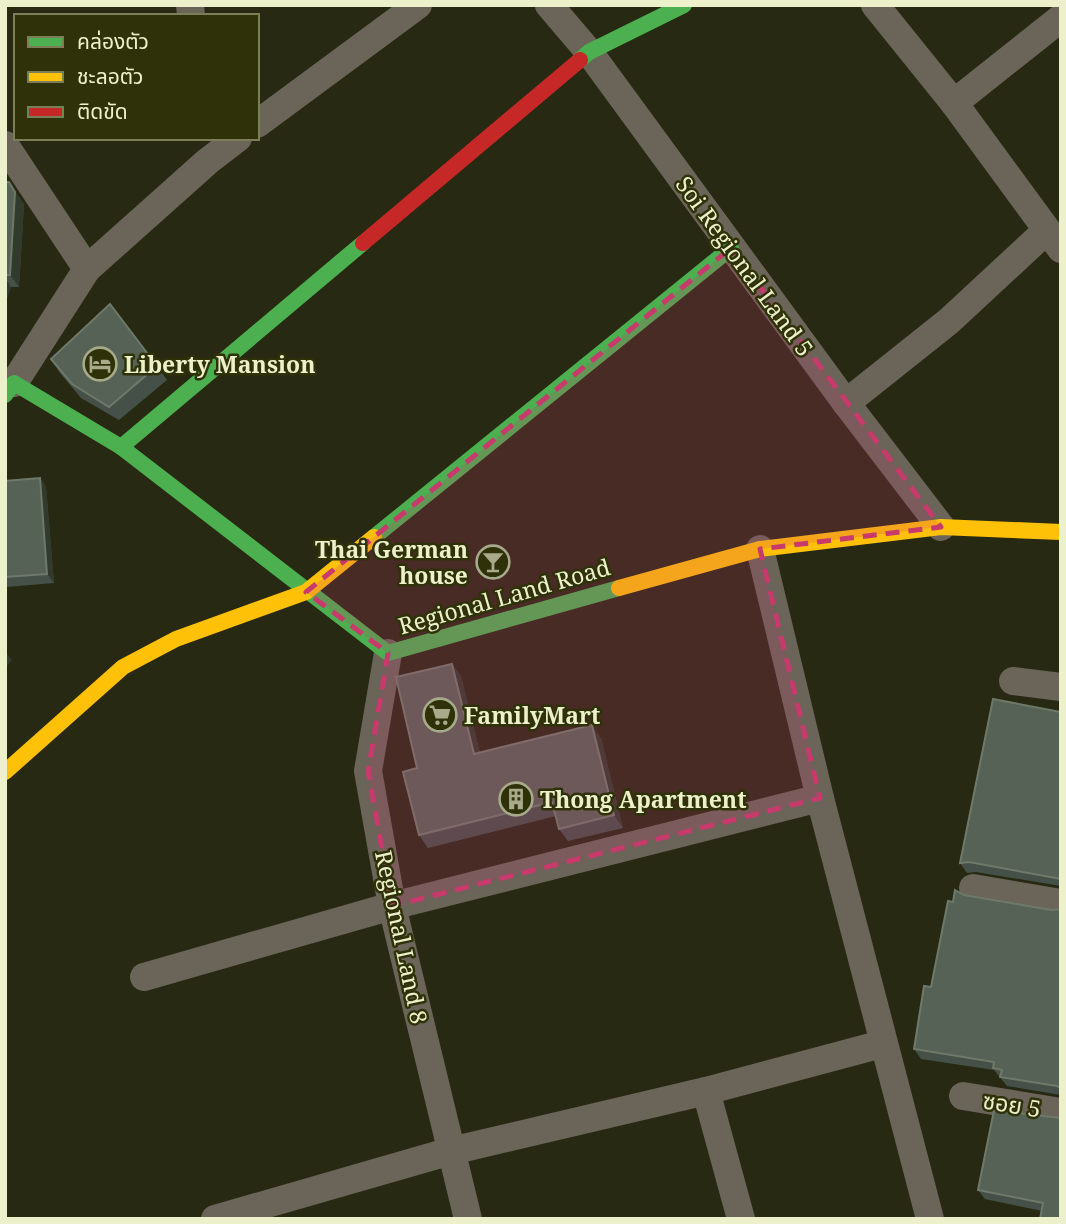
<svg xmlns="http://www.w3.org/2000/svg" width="1066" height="1224" font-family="'Noto Serif','Noto Sans Thai',serif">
<rect width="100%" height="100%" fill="#272912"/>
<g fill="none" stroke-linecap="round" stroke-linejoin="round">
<g stroke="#6a6459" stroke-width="28">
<path d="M190,5L191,16"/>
<path d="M549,5L589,52L846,403L941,527"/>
<path d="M875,5L954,103L1061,249"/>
<path d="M954,103L1061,18"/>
<path d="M257,124L418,5"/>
<path d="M5,145L87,269"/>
<path d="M14,383L87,269L208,161L238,138"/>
<path d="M846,403L949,321L1046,231"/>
<path d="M760,549L820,798L930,1219"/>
<path d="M388,653L368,771L392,906L468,1219"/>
<path d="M1013,681L1061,687"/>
<path d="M973,888L1061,903"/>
<path d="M144,977L392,906L820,798"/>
<path d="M706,1091L741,1219"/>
<path d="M963,1096L1061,1112"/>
<path d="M215,1219L451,1151L706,1091L882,1044"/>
</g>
<g stroke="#4caf50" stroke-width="16">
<path d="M580,60L589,52L684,5"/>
<path d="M5,395L14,383L121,447L388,653L619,588"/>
<path d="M121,447L363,243"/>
<path d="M374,537L731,248"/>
</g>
<g stroke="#ffc107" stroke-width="16">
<path d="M619,588L760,549L941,527L1061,532"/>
<path d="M5,772L123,667L176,639L306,592L374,537"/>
</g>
<path stroke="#c62828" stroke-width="16" d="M363,243L580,60"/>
</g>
<g fill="#455148">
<path d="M5,182L24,204L19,287H11L5,304Z"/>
<path d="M51,359L157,366L167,380L119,420L81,398L60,373Z"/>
<path d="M40,478L46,487L54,583L7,587L5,584V481Z"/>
<path d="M452,664L461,676L480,753L601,738L623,828L568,841L559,829L556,816L428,848L419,835L417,768Z"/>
<path d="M1061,712V886L976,872L967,873L960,863Z"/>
<path d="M964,895L1052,910L1061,909V1095L1007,1086L994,1070L921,1059L914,1049L953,902Z"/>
<path d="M1060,1118L1042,1211L985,1199L978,1190Z"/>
</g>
<g fill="#313a2c">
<path d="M9,182L24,204L19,287L10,275Z"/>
<path d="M5,278L11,287L5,304Z"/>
<path d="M40,478L46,487L54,583L47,574Z"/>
<path d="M5,651L12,660L5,668Z"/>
<path d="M452,664L461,676L483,767L474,754Z"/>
<path d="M592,725L601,738L623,828L614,815Z"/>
</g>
<g fill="#576256" stroke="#6e7969" stroke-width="2">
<path d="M5,182H9L15,192L10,275H5Z"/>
<path d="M110,304L157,366L109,407L72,384L51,359Z"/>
<path d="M40,478L47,574L5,577V481Z"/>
<path d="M452,664L474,754L592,725L614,815L559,829L552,802L419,835L403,772L417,768L396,677Z"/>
<path d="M993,699L1061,712V879L969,862L960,863Z"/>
<path d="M955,890L964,895L1052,910L1061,909V1088L1057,1086L1000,1077L1002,1070L993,1068L994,1062L914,1049L924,986L931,987L948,901L953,902Z"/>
<path d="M994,1110L1060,1118H1061V1219H1040L1043,1203L978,1190Z"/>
</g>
<path fill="#c8396c" fill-opacity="0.2" stroke="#c8396c" stroke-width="5" stroke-dasharray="14 9" stroke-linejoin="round" d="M731,248L941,527L760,549L820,798L392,906L368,771L388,653L306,592Z"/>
<defs>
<symbol id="hotel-ring" viewBox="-11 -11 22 22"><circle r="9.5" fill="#2f3209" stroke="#a7ab8b" stroke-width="1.5"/><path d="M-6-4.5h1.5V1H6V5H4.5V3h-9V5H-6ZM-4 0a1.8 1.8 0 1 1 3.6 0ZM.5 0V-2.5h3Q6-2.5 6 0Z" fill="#a7ab8b"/></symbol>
<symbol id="bar-ring" viewBox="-11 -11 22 22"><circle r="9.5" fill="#2f3209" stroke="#a7ab8b" stroke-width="1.5"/><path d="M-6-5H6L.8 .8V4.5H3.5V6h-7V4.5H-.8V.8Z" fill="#a7ab8b"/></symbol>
<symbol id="supermarket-ring" viewBox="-11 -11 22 22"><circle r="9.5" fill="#2f3209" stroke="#a7ab8b" stroke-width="1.5"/><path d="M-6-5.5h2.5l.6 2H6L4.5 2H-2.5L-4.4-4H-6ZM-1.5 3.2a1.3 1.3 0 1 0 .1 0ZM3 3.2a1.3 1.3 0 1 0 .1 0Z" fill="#a7ab8b"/></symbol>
<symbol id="building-ring" viewBox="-11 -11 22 22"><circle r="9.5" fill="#2f3209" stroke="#a7ab8b" stroke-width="1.5"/><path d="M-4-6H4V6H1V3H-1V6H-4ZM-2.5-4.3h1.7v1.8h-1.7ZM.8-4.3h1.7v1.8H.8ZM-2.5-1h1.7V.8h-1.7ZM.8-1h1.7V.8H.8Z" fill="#a7ab8b"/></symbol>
</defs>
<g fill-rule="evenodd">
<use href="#hotel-ring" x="81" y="345" width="38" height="38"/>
<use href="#bar-ring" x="474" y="543" width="38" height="38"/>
<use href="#supermarket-ring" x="421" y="696" width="38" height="38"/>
<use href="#building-ring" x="497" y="780" width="38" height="38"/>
</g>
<g text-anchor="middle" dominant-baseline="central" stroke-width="5" stroke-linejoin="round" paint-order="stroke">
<g font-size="23" fill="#ecf1cc" stroke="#2f3209">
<text transform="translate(745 266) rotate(54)">Soi Regional Land 5</text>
<text transform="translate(504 596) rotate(-16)">Regional Land Road</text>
<text transform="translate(402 937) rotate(78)">Regional Land 8</text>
<text transform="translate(1012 1104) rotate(9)">ซอย 5</text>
</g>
<g font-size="23" font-weight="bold" fill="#ecf1cc" stroke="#2f3209" text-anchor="start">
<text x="124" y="364">Liberty Mansion</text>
<text x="468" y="549" text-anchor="end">Thai German<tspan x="468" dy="26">house</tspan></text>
<text x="464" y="715">FamilyMart</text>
<text x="540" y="799">Thong Apartment</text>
</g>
</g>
<rect width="1066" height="1224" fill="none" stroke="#ecf1cc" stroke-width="14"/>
<rect x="14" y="14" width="245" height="126" fill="#2f3209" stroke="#7b7e57" stroke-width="2"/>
<rect x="28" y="37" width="35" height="10" fill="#4caf50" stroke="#7b7e57" stroke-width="2"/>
<text x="77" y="49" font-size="21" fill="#ecf1cc">คล่องตัว</text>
<rect x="28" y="72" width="35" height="10" fill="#ffc107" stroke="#7b7e57" stroke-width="2"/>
<text x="77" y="84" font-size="21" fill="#ecf1cc">ชะลอตัว</text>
<rect x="28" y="107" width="35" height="10" fill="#c62828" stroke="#7b7e57" stroke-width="2"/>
<text x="77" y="119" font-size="21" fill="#ecf1cc">ติดขัด</text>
</svg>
